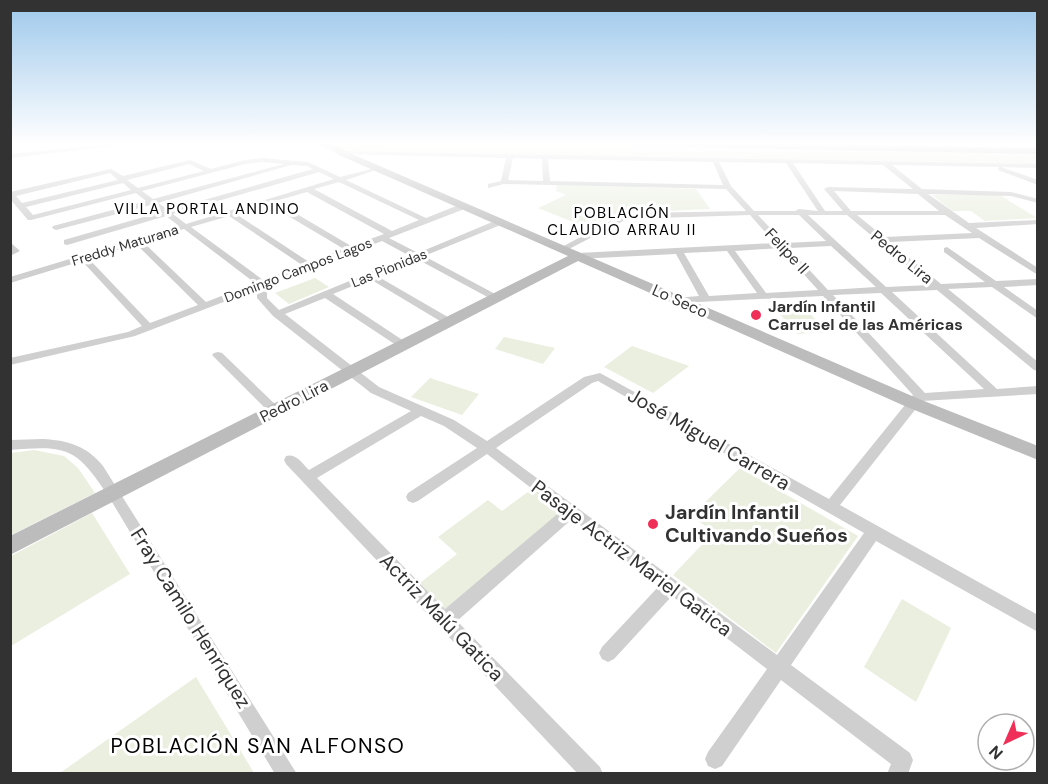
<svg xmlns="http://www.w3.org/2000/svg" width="1048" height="784" font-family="'DM Sans',sans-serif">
<rect width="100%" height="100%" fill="#fff"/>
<g fill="#eaefe0">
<path d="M330,143H550L1037,153L1038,164L346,151H341Z"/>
<path d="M557,185L696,189L710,209L621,213L588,228L538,208L566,195L556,191Z"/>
<path d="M932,195H1000L1037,218L985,221L971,211H952Z"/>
<path d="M315,278L329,287L289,304L275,293Z"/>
<path d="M802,305L827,332L797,334L774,307Z"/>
<path d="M504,337L555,348L543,364L495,349Z"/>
<path d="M632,346L689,366L653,393L604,367Z"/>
<path d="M430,378L479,394L462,415L411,397Z"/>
<path d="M34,450L64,456L78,468L95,493L11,535V453Z"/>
<path d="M740,468L858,536L776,653L673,575L714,532L691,516Z"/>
<path d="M532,489L563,513L445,609L420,583L457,554L438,537L488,500L502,511Z"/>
<path d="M92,513L130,574L11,646V556Z"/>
<path d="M902,599L951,628L916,702L864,667Z"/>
<path d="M196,677L254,773H60Z"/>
</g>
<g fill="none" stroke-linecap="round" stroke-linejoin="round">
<g fill="#cfcfcf" fill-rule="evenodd">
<path d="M123,143H141L10,158V154Z"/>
<path d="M940,143H948L962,149L957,150Z"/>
<path d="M342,151L1038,164V168L1001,167L1038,180V185L998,170L999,167L892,165L922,189L1011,192L1038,199V203L1011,196L928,194L969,223L1038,220V224L976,228L1038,268V275L979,238L890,242L941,284L985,282L944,252V248L947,247L996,281L1038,279V285L1004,287L1038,311V319L992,287L948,289L1038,362V371L1034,370L937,290L892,292L997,389L1038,386V394L922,401L840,505L1038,615V632L876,541L791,665L910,753L913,760L908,774H887L891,764L781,680L722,766L715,769L708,766L705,759L708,752L767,669L672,596L614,659L608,662L602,659L599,653L602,647L659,586L572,519L457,621L600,767L603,774H578L286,464L284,460L286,456C296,453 302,463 309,470L411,411L371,393L273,316L257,298V289L135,336L10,365V358L128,332L142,326L82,261L10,283V277L179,226L166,216L67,245L64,244V240L161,212L151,205L56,230L52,228L53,226L146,201L136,193L31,220H28L10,199V192L111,169L123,176L190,160L211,169L245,160L262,158L308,162L340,177L379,167V169L346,180L426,218L461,204H467V208L389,238L418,253L497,220H503V224L424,256L499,296V300H493L417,259L377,276L453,320L454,322L453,324H445L370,279L333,294L407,343L408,345L407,347H399L325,298L285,314L379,387L454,420L487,441L584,377L600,373L829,499L913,395L823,296L678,303L673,300L675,298L699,296L676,254L578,259L574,256L578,253L775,243L750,215L627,219L565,251L558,249L622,215L638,213L746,211L726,189L504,184L488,188V184L501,181L506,158L340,154L339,153ZM513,158L542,159L543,181L508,180ZM548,159L713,162L723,185L550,181ZM262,162L284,164L153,199L142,191L245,164ZM719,162L786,163L818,211L799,209L795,211H754L731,186ZM793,163L883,165L913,189L828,187L824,189L843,211H825ZM189,164L204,171L138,188L127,180ZM291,165L307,166L313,169L169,210L158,203ZM319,172L334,179L186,224L173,214ZM110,173L118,180L22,203L16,196ZM339,182L419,220L392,231L314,189ZM123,183L131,190L33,215L26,207ZM834,191L918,194L939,211H851ZM307,192L384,234L351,246L275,201ZM268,204L344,249L309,262L236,214ZM758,215H799L826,241L784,243ZM808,215H847L930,285L886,287ZM857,215H945L972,233L884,237ZM229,216L302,265L263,280L191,227ZM184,229L255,283L206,302L143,242ZM382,241L410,256L279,310L267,298V285ZM136,244L198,305L150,323L89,259ZM831,246L876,287L828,290L789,248ZM780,248L818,290L766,293L735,251ZM727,251L757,293L709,296L684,253ZM881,293L984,389L925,393L833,295ZM598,381L864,533L777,655L496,448L592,383ZM421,416L444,426L477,448L408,493L406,497L408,501L413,503L418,501L487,454L561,511L445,609L317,478Z"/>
<path d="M10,242L20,251L10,256Z"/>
<path d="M218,352L222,353L279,408L281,411L279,414H271L212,355L214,353Z"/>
<path d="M43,439C67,440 87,446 103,466L297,774H275L109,497C76,448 69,445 10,450V440Z"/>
</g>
<path fill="#bcbcbc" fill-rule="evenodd" d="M321,143H331L345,151L919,399L1038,446V460L907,407L578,261L10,555V536L568,256L339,155Z"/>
<g fill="#aaa" fill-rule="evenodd">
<path d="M314,143H327L333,146L328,149Z"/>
<path d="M630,143H759L1038,148V154L635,146Z"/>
</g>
</g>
<linearGradient id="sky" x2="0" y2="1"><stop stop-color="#9dc8eb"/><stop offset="0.57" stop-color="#fff"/><stop offset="1" stop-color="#fff" stop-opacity="0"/></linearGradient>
<rect width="1048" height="252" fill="url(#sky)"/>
<g fill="#ef2f57" stroke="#fff" stroke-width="2">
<circle cx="756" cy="315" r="6"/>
<circle cx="653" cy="524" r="6"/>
</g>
<g text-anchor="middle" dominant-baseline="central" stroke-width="6" stroke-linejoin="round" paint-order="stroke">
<g font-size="14" fill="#323232" stroke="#fff">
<text transform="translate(125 245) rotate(-17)">Freddy Maturana</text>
<text transform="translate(389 268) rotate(-22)">Las Pionidas</text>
<text transform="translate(298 270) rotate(-21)">Domingo Campos Lagos</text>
</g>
<g font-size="15" letter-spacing="1.5" fill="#000" stroke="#fff">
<text x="207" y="209">VILLA PORTAL ANDINO</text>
<text x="622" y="213">POBLACIÓN<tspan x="622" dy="17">CLAUDIO ARRAU II</tspan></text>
</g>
<g font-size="16" fill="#323232" stroke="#fff">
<text transform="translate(787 251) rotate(47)">Felipe II</text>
<text transform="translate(902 257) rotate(39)">Pedro Lira</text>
<text transform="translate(680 301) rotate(24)">Lo Seco</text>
<text transform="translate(294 401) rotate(-27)">Pedro Lira</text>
</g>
<g font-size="16" font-weight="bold" fill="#323232" stroke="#fff" text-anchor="start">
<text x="768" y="306">Jardín Infantil<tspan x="768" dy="18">Carrusel de las Américas</tspan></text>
</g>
<g font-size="20" fill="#323232" stroke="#fff">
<text transform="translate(709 439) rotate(30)">José Miguel Carrera</text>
<text transform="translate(632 558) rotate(37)">Pasaje Actriz Mariel Gatica</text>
<text transform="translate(442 617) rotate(46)">Actriz Malú Gatica</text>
<text transform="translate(191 618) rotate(58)">Fray Camilo Henríquez</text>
</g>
<g font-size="20" font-weight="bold" fill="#323232" stroke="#fff" text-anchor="start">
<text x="665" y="512">Jardín Infantil<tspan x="665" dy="23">Cultivando Sueños</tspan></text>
</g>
<g font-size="21" letter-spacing="1.5" fill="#000" stroke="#fff">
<text x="258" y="746">POBLACIÓN SAN ALFONSO</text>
</g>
</g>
<rect width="1048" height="784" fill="none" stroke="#323232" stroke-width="24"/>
<g transform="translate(1006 742) rotate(224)"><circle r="28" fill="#ffffff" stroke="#adadad" stroke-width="1.5"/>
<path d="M0-4.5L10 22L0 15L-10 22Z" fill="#ef2f57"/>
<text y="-9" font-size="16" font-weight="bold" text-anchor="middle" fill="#323232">N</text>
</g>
</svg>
